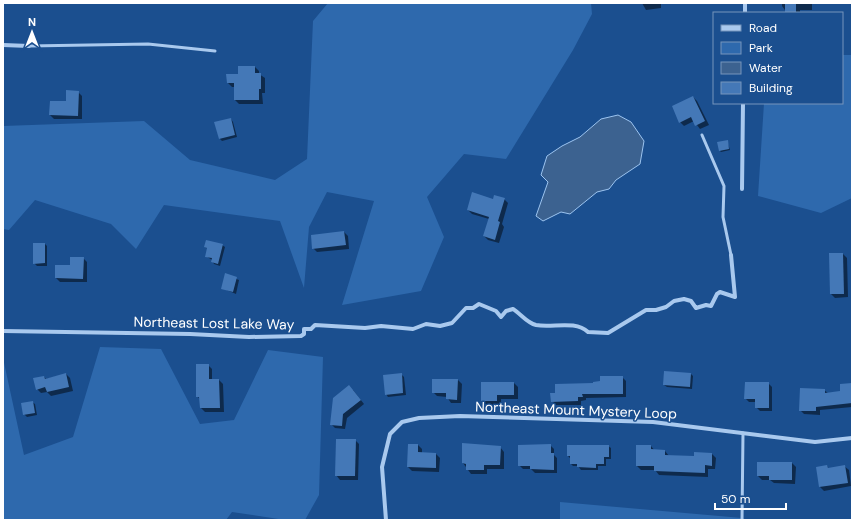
<svg xmlns="http://www.w3.org/2000/svg" width="855" height="523" font-family="'DM Sans',sans-serif">
<rect width="100%" height="100%" fill="#1b4f8f"/>
<g fill="#2e69ad">
<path d="M328,3H591L592,14L573,50L506,159L464,154L427,197L444,237L421,291L342,305L374,201L327,192L309,227L304,288L280,221L164,205L136,249L111,224L35,200L9,230L3,229V126L144,121L190,160L275,180L307,159L313,21Z"/>
<path d="M842,55H852V198L821,213L758,196L764,103H842Z"/>
<path d="M100,347L161,349L200,424L234,420L268,350L323,357L319,495L305,520H285L232,512L226,520H3V358L24,455L73,437Z"/>
<path d="M560,502L742,518L748,520H560Z"/>
</g>
<path fill="#3c6290" stroke="#9cc4f0" d="M618,115L631,122L644,141L640,164L616,180L609,189L597,192L570,214L561,212L543,221L536,216L548,182L541,175L547,156L562,146L580,137L601,119Z"/>
<g fill="#0007">
<path d="M642,3H661V8L646,10Z"/>
<path d="M782,3H812V10H800V13H787L782,6Z"/>
<path d="M255,67L259,71V74L265,78V93H262L263,104H239L235,100V87H232L228,83Z"/>
<path d="M78,92L82,96V119H54L50,115Z"/>
<path d="M693,97L697,101L709,125L700,129L694,121L684,126L680,122Z"/>
<path d="M231,119L233,122L237,137L222,141L219,138Z"/>
<path d="M727,141L730,150L721,152L720,151Z"/>
<path d="M504,199L508,203L502,224L504,227L499,243L488,240L484,236L489,219L472,214L468,210L494,200Z"/>
<path d="M344,232L348,236L349,249L317,252L313,248Z"/>
<path d="M45,244L47,246V266H37L34,263Z"/>
<path d="M222,245L225,247L220,266L214,264L212,260L206,256L208,249L205,247Z"/>
<path d="M843,254L847,258L848,297L835,298L831,294Z"/>
<path d="M83,258L87,262V282H60L56,278Z"/>
<path d="M226,275L239,280L236,294L222,288Z"/>
<path d="M208,365L212,369V380H219L223,384L224,412H205L201,408L200,399L197,396Z"/>
<path d="M66,374L70,378L73,391L51,396L47,392L41,393L37,389L44,377L46,379Z"/>
<path d="M401,374L404,377L406,395L388,397L386,394Z"/>
<path d="M691,374L693,376L692,389L667,387L664,385Z"/>
<path d="M622,377L626,381V397L586,398V400L581,401V405H556L552,401L594,384Z"/>
<path d="M458,380L462,384L461,403H451L447,397L437,396L433,392Z"/>
<path d="M514,383L518,387V399H501V405H487L482,401Z"/>
<path d="M768,383L772,387V411H760L756,407V402H749L745,398Z"/>
<path d="M852,384V407L820,410V415L804,414L800,410L824,390L828,393L841,392Z"/>
<path d="M353,390L364,404L347,418L345,429L335,428L331,424Z"/>
<path d="M32,402L35,404L37,415L27,417L24,414Z"/>
<path d="M355,440L359,444L358,480H340L336,475Z"/>
<path d="M418,445L422,449V453L436,454L440,458L439,472L412,471L408,467Z"/>
<path d="M550,445L554,449V455L557,458V473H535L531,469H523L519,465Z"/>
<path d="M568,446H608L611,448V459H606V466H598V470H581L578,466H573L571,464V459L568,456Z"/>
<path d="M651,446L655,451H665L669,456L694,457L712,454L716,458L715,469H708V477L659,475L655,470H641L637,466Z"/>
<path d="M500,447L504,452V469H487V474H471L463,463Z"/>
<path d="M792,463L796,467L795,484L774,483L770,480H762L758,476Z"/>
<path d="M827,466L829,469L844,466L849,470L851,486L824,491L820,487Z"/>
</g>
<g fill="#4478b7">
<path d="M785,3H796V13L785,12Z"/>
<path d="M238,66H255V73H261V89H259V100H234V83H227L226,74H238Z"/>
<path d="M66,90L79,91L78,116L49,115L50,101H66Z"/>
<path d="M693,96L705,121L695,126L691,117L679,123L672,106Z"/>
<path d="M231,118L235,135L219,139L214,122Z"/>
<path d="M728,140L729,149L719,151L717,142Z"/>
<path d="M472,192L493,199L494,195L505,198L498,221L500,222L495,240L483,236L489,217L467,210Z"/>
<path d="M344,231L346,245L312,249L311,235Z"/>
<path d="M206,240L223,244L218,264L211,262L212,258L205,257L207,248L204,247Z"/>
<path d="M33,243H45V263L33,264Z"/>
<path d="M829,253H843L844,294H830Z"/>
<path d="M70,257H84L83,279L55,278V265H70Z"/>
<path d="M225,273L237,277L233,292L221,289Z"/>
<path d="M196,364H209V379H219L220,408H200L199,397H196Z"/>
<path d="M664,371L691,373L690,387L663,385Z"/>
<path d="M66,373L69,387L47,392L45,387L36,390L33,378L44,376L45,379Z"/>
<path d="M402,373L403,393L385,395L383,375Z"/>
<path d="M600,376H623V394H582L583,397H578V401L551,402L550,393H555V384L593,383V382L600,381Z"/>
<path d="M432,379H458L457,400L446,399V393H432Z"/>
<path d="M481,382H514V395H497V401H481Z"/>
<path d="M745,382H769V408H755V399H744Z"/>
<path d="M852,383V403L816,407V411H799L800,388L825,389V393L840,391V384Z"/>
<path d="M349,385L361,400L343,414L342,426L330,425L333,398Z"/>
<path d="M33,401L35,413L23,415L21,403Z"/>
<path d="M336,439H356L355,476H335Z"/>
<path d="M462,443L501,446L500,465H484V470H466V464L462,463Z"/>
<path d="M408,444H418V452L436,453V468L407,467Z"/>
<path d="M551,444V453H554V470L530,469V466H518V445Z"/>
<path d="M567,445H609V457H604V464H596V468L577,467V464H570V456H567Z"/>
<path d="M636,445H651V449L665,450V455L694,456V452L712,453V466L705,465V473L654,471V466H636Z"/>
<path d="M757,462H792V480H769V476H757Z"/>
<path d="M827,465L828,468L845,465L848,483L819,487L816,467Z"/>
</g>
<g fill="none" stroke-linecap="round" stroke-linejoin="round">
<g stroke="#a9c9ee" stroke-width="3">
<path d="M29,46L148,44L215,51"/>
<path d="M702,135L724,186L723,217L731,255"/>
<path d="M742,520L743,433"/>
</g>
<g stroke="#a9c9ee" stroke-width="4">
<path d="M745,13V3"/>
<path d="M3,45L29,46"/>
<path d="M742,189L743,103"/>
<path d="M3,331L190,334L249,337L301,336L304,334V329H311L315,325L365,328L381,326L413,329L426,324L440,326L452,323L466,308H473L479,304L496,311L501,317L506,311L513,309C521,314 527,323 536,325C553,328 575,320 588,332L608,333L646,310H656L666,307L674,301L684,299L691,301L696,308L706,305L711,306L717,294L720,292L735,297L731,255"/>
<path d="M386,520L382,467L390,434L402,422L419,418L460,416L653,422L815,442L852,438"/>
</g>
</g>
<g text-anchor="middle" dominant-baseline="central" stroke-width="3" stroke-linejoin="round" paint-order="stroke">
<g font-size="14" fill="#fff" stroke="#1b4f8f">
<text transform="translate(214 323) rotate(1)">Northeast Lost Lake Way</text>
<text transform="translate(576 410) rotate(2)">Northeast Mount Mystery Loop</text>
</g>
</g>
<rect width="855" height="523" fill="none" stroke="#ffffff" stroke-width="8"/>
<rect x="713" y="12" width="130" height="92" fill="#1b4f8f" stroke="#7695bc"/>
<rect x="721" y="25" width="20" height="6" fill="#a9c9ee" stroke="#7695bc"/>
<text x="749" y="32" font-size="12" fill="#ffffff">Road</text>
<rect x="721" y="42" width="20" height="12" fill="#2e69ad" stroke="#7695bc"/>
<text x="749" y="52" font-size="12" fill="#ffffff">Park</text>
<rect x="721" y="62" width="20" height="12" fill="#3c6290" stroke="#7695bc"/>
<text x="749" y="72" font-size="12" fill="#ffffff">Water</text>
<rect x="721" y="82" width="20" height="12" fill="#4478b7" stroke="#7695bc"/>
<text x="749" y="92" font-size="12" fill="#ffffff">Building</text>
<g transform="translate(32 32)" stroke="#1b4f8f" stroke-width="3" paint-order="stroke">
<path d="M0-3L7 15L0 10L-7 15Z" fill="#ffffff"/>
<text y="-6" font-size="11" font-weight="bold" text-anchor="middle" fill="#ffffff">N</text>
</g>
<path d="M715 503v6h71v-6" fill="none" stroke="#ffffff" stroke-width="2"/>
<text x="721" y="503" font-size="12" fill="#ffffff" stroke="#1b4f8f" stroke-width="3" paint-order="stroke">50 m</text>
</svg>
